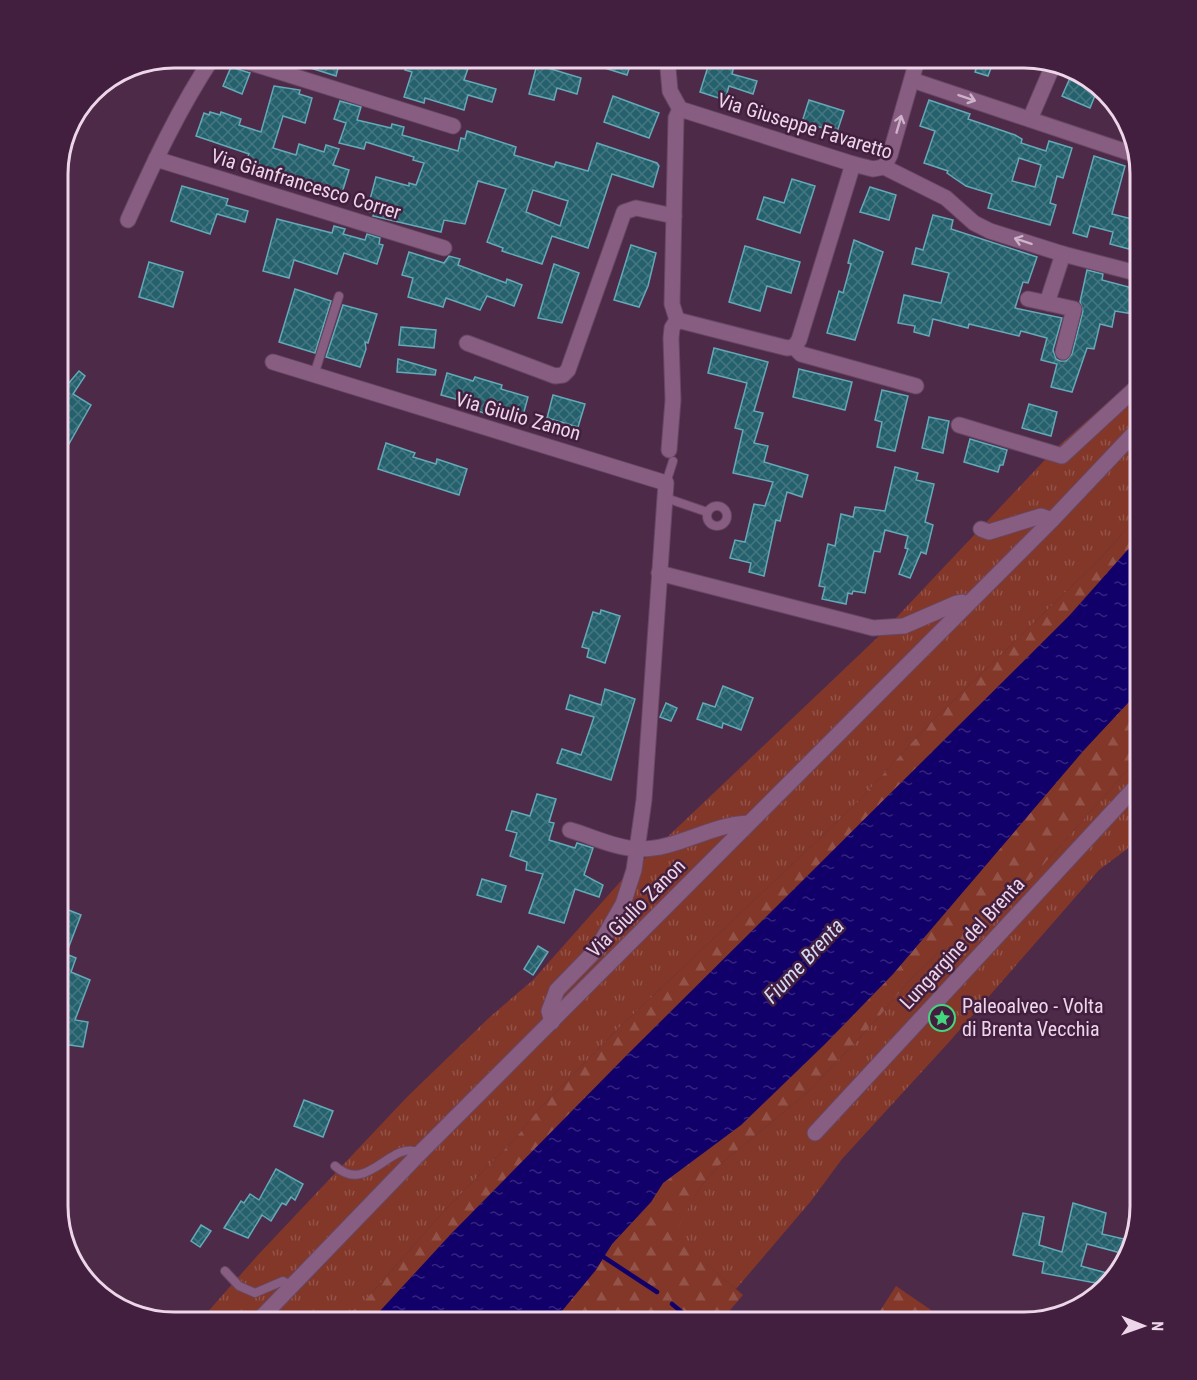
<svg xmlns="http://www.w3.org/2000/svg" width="1197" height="1380" font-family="'Roboto Condensed',sans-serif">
<defs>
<pattern id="grass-tufts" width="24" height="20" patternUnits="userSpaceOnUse" patternTransform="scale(1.5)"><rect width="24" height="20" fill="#823729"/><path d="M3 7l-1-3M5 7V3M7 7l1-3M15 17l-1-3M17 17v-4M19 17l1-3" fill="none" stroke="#945348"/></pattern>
<pattern id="forest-firs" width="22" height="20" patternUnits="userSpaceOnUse" patternTransform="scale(1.5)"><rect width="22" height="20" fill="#823729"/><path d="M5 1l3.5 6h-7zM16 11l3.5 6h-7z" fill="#945348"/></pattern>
<pattern id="water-ripples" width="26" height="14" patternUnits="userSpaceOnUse" patternTransform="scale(1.5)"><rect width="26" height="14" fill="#12006a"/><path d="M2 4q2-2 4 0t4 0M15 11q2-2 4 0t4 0" fill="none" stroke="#35247f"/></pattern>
<pattern id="building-cross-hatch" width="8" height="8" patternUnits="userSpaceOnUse" patternTransform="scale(1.5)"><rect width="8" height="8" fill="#25616c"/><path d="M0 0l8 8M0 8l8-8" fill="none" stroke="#457781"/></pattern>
</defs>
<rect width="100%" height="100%" fill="#4e2a49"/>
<g fill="url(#grass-tufts)">
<path d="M1140,374V513L1101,558L926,727L858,802L621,1026L540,1108L514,1140L445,1210L370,1295L341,1323H198L257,1256L407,1097L492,1015L533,980L620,882L879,636L1056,448Z"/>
<path d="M1140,756V824L1127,849L1099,870L950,1041L842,1159L811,1201L736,1289L672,1236L699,1189L716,1168L808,1092L878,1018L908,982L941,950L973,937L1004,909Z"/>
</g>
<g fill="url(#forest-firs)">
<path d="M1140,513V536L1069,616L628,1054L451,1234L369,1323H339L370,1295L445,1210L514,1140L540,1108L621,1026L858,802L926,727L1101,558Z"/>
<path d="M1140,690V756L1004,909L973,937L941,950L908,982L878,1018L808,1092L716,1168L699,1189L673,1236L743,1295L719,1323H552L595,1271L612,1244L651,1202L663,1183L741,1125L825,1044L893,974L1084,750Z"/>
<path d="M896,1286L950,1323H897L880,1311Z"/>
</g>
<path fill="url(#water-ripples)" d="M1140,536V690L1084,750L893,974L825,1044L741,1125L663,1183L651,1202L612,1244L595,1271L552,1323H369L451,1234L628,1054L1069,616Z"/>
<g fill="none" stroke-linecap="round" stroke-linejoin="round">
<g stroke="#12006a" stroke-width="4.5">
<path d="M599,1254L657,1292"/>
<path d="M672,1304L695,1323"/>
</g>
</g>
<g fill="url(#building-cross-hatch)" stroke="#64a9b7" stroke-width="1.5" fill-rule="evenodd">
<path d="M285,57H341L336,76L285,60Z"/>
<path d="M409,57H472L464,80L496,89L492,102L468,95L464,110L425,98L424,103L404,97L412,72L405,70Z"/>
<path d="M539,57H554L551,69L581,78L577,94L557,88L554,100L529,94Z"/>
<path d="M580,57H633L627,75L579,60Z"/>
<path d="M711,57H736L732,74L757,81L753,94L729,86L725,100L700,92Z"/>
<path d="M980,57H995L988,76L975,72Z"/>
<path d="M231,67L250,73L242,94L223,86Z"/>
<path d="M1074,69L1098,88L1090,108L1062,96Z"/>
<path d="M274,86L300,90L299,94L312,98L305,123L283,116L273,148L296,155L299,144L324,152L326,145L339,149L333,165L349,170L341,196L284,180L285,177L244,164L249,154L196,136L204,113L209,115L210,112L220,115L221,112L241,119L239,125L261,132Z"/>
<path d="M613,96L659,113L649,138L604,122Z"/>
<path d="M809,100L844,111L837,132L802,122Z"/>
<path d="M929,100L970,114L968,119L1015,135L1022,139L1021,143L1046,151L1049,141L1072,148L1063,178L1057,176L1050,203L1056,205L1050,225L988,208L992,194L966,186L947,173L948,171L924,163L935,131L920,126ZM1019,158L1041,165L1035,187L1012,181Z"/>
<path d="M340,101L361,107L357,120L391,128L392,124L404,127L402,135L458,151L461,138L465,139L467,131L516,147L514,155L554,167L556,162L588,171L597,143L657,163L659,166L653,187L612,174L588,248L552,236L542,264L502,251L503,248L487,242L506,189L478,181L465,224L444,220L441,232L373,216L374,213L369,212L371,204L369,203L376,177L409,186V183L416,185L424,163L413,160L414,157L366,142L364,149L339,143L346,123L334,119ZM533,190L568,201L560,226L526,212Z"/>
<path d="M1094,156L1125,166L1112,214L1136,220L1129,249L1110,244L1113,232L1090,226L1087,237L1073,233Z"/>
<path d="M792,179L815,186L800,233L757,219L764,197L784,203Z"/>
<path d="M182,186L228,199L226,205L248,211L245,222L217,214L210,234L171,221Z"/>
<path d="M870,187L896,195L889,220L860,212Z"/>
<path d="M933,215L953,220L951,229L1037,257L1028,283L1023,282L1015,308L1062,318L1053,350L1056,359L1060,361H1066L1072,354L1083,311L1080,302L1087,270L1103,274L1102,280L1140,290V315L1115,311L1112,327L1100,324L1094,349L1087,348L1072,392L1051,387L1057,364L1041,360L1047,338L1021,331L1019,336L969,324L968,328L933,319L929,336L914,332L915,326L898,323L904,295L941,303L949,273L912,264L916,248L923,250Z"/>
<path d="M277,219L332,233L334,226L345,229L343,234L365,240L367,234L380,238L379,244L383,245L377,264L344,253L337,274L294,260L289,278L263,271Z"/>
<path d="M854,240L883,252L855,340L827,333L839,291L843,293L851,264L848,263Z"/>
<path d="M631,245L656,253L648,286L639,307L614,300Z"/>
<path d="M745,246L800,262L791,293L767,286L760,311L729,302Z"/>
<path d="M409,252L444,263L449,256L460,259L458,265L506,283L507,279L522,285L514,306L487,296L480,310L446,298L443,307L408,297L413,278L402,275Z"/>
<path d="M149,262L183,272L173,307L139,297Z"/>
<path d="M554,264L579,273L562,323L538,318Z"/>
<path d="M295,289L331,301L315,353L279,342Z"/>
<path d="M343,305L377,314L368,343L365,342L366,349L360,367L326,357Z"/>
<path d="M401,327L436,330L434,348L399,345Z"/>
<path d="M714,348L768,362L754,411L763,413L754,443L768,446L764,462L808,475L802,497L787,492L780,521L776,520L764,576L749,572L751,563L730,558L735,540L745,542L754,504L765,506L773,482L733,473L743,430L735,428L747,383L708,373Z"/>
<path d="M398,359L436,370L435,375L397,372Z"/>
<path d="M799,369L852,382L845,410L793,397Z"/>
<path d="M79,371L85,376L73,394L91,405L57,465V389L62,391Z"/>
<path d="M447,373L473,381L475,377L502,385L501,389L528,397L522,419L489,409L487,414L472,409L474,404L441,395Z"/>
<path d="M882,390L908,396L895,451L877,447L882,422L875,420Z"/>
<path d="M553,395L585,404L578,427L547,418Z"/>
<path d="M1029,404L1057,412L1051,436L1022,428Z"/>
<path d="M929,417L949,421L943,453L922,448Z"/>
<path d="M970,439L1007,450L1003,465H1000L998,472L964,462Z"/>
<path d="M386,443L415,453L413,457L436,464L437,459L467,469L459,495L378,469Z"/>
<path d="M895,467L918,473L916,480L934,484L925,522L933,525L926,554L921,552L910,578L899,574L908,549L905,548L908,536L885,530L880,552L874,551L865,593L853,591L852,594L848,593L846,604L822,599L825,587L819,586L824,563L828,544L835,546L841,514L853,517L855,507L885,511Z"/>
<path d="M601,610L620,616L605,663L587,657L589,649L582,647L593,612L600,614Z"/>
<path d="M723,686L753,698L741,730L723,723L722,728L697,719L703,703L715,707Z"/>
<path d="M605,689L635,699L611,780L557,763L562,749L581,755L594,717L566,709L570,695L601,705Z"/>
<path d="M666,703L677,708L671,721L660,717Z"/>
<path d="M537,794L556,799L549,822L554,823L549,840L575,848L577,843L593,848L584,875L603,885L599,897L575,889L564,923L529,913L543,874L526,870L527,862L510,856L517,833L506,830L512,811L530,816Z"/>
<path d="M482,879L506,886L501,902L477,895Z"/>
<path d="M66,909L81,915L66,954L76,958L71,972L90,980L75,1020L88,1022L83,1047L63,1044L66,1024H57V932Z"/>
<path d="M538,946L548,952L533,975L524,969Z"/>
<path d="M304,1100L333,1111L323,1137L294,1126Z"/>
<path d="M276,1169L303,1184L295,1200L291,1197L286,1205L282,1203L271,1221L262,1215L248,1238L224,1228L241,1201L244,1203L250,1194L259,1200Z"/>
<path d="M1073,1203L1106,1213L1102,1234L1124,1239L1121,1253L1087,1244L1081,1266L1114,1275L1106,1285L1042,1273L1044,1262L1013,1255L1023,1213L1044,1217L1039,1245L1062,1252Z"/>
<path d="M201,1225L211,1231L200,1247L191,1241Z"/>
</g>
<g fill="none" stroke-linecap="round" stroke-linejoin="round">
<defs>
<g id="service">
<path d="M502,57L511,60"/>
<path d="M314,375L339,296"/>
<path d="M666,483L673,461"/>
<path d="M666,498L707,512"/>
<circle cx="717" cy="516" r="10"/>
<path d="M335,1166C368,1196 391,1138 420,1153"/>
<path d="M225,1271L239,1286L255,1293L283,1281L291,1285"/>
</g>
<g id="minor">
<path d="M232,57L453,126"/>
<path d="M667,57L670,91L680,109L853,164L873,169L884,167"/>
<path d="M912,80L1133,154"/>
<path d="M1030,119L1054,63"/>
<path d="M156,159L444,248"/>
<path d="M884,167L946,198L974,223L990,231L1063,254L1140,274"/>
<path d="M884,167L890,155L918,57"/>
<path d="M128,220C153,164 179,108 213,57"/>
<path d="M1028,299L1047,303L1063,254"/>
<path d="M1047,303L1074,309L1063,352"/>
<path d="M677,320L787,348L794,347L799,340L853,164"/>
<path d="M677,320L672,304L676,118L680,109"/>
<path d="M467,343L555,376L563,375L568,370L624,212L636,208L674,216"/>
<path d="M794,347L801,354L916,386"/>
<path d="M273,362L666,483L644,800L634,870L623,904L597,949L557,990L549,1011L552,1022"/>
<path d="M959,425L1062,456L1140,384"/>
<path d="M669,450L673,400L671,338L672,328L677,320"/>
<path d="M981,529L989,532L1041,516L1052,520"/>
<path d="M659,573L873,628L904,626L957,603L962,602L965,606"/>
<path d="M570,830C591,836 615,848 637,849C675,851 711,824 749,823"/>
<path d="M815,1133L1140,782"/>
</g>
<path id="tertiary" d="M256,1323L420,1153L1052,520L1140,427"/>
</defs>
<use href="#service" stroke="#674763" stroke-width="10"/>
<use href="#minor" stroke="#674763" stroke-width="17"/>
<use href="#tertiary" stroke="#674763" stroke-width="17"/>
<use href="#service" stroke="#875e81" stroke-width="8"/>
<use href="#minor" stroke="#875e81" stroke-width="15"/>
<use href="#tertiary" stroke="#875e81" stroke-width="15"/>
</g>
<defs><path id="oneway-shaft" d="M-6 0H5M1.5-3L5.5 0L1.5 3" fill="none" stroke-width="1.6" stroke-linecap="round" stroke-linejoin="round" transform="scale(1.5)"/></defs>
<g stroke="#ceb2ca">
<use href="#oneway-shaft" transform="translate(967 98) rotate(19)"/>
<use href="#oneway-shaft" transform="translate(899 124) rotate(-74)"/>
<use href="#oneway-shaft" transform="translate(1023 241) rotate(-162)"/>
</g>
<defs>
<symbol id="sight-ring" viewBox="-11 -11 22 22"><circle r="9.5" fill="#431f3f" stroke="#42d77c" stroke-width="1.5"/><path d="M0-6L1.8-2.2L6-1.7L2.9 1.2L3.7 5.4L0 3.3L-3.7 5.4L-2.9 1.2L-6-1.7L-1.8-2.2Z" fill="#42d77c"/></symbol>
</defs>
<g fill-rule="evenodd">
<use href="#sight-ring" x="927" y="1003" width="30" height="30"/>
</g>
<g text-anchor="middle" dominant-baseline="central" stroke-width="5" stroke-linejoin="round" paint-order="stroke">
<g font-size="20" fill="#edd6e9" stroke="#431f3f">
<text transform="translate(805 126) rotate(17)">Via Giuseppe Favaretto</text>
<text transform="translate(306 184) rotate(17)">Via Gianfrancesco Correr</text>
<text transform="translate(518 416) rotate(16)">Via Giulio Zanon</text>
<text transform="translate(636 908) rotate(-45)">Via Giulio Zanon</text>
<text transform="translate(962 943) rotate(-47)">Lungargine del Brenta</text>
</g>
<g font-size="20" fill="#edd6e9" stroke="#431f3f" text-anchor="start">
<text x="962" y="1006">Paleoalveo - Volta<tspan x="962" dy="23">di Brenta Vecchia</tspan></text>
</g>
<g font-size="21" font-style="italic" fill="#d3dbf6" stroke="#431f3f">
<text transform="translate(804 961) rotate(-47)">Fiume Brenta</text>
</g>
</g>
<path d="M0 0H1197V1380H0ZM174 68H1024A106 106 0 0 1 1130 174V1206A106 106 0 0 1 1024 1312H174A106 106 0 0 1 68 1206V174A106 106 0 0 1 174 68Z" fill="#431f3f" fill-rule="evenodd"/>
<path fill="none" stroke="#edd6e9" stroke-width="3" d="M174 68H1024A106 106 0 0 1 1130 174V1206A106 106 0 0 1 1024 1312H174A106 106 0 0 1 68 1206V174A106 106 0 0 1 174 68Z"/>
<g transform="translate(1143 1326) rotate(91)" stroke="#431f3f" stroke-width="4.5" paint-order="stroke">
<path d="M0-4.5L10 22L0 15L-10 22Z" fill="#edd6e9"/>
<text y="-9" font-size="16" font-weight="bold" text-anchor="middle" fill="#edd6e9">N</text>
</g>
</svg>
